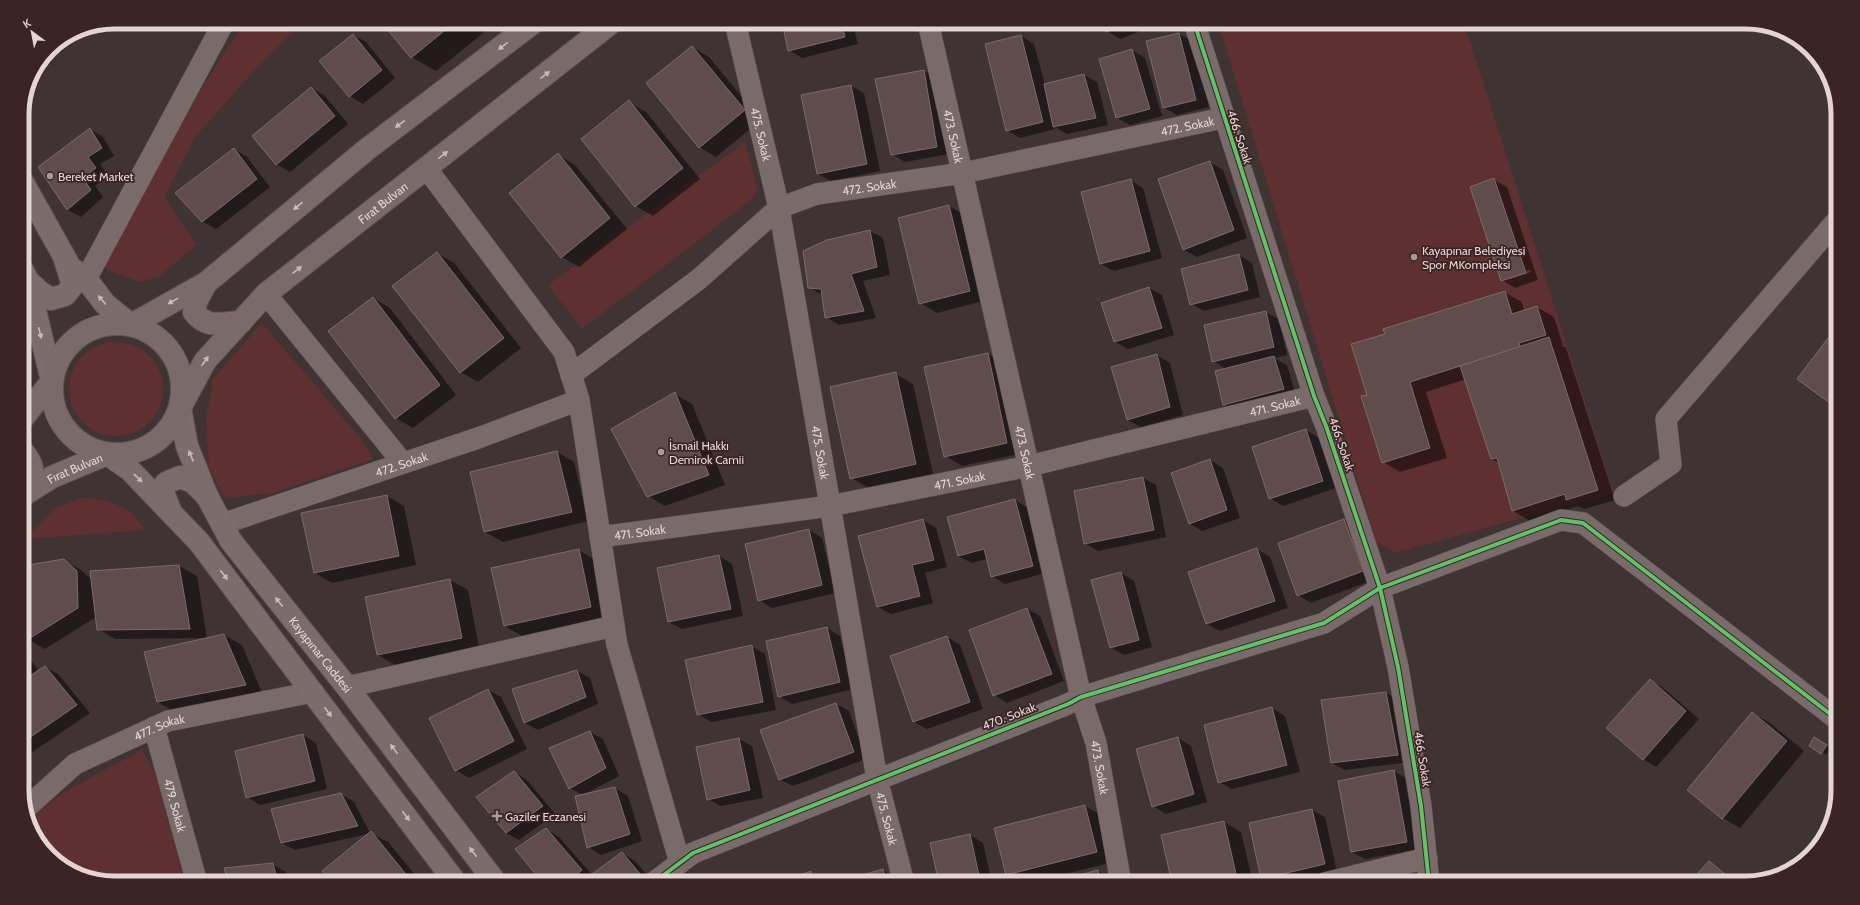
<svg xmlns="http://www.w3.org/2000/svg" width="1860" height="905" font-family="Cabin,sans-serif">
<rect width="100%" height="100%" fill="#3f3333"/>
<g fill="#5e3030">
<path d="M245,22H302L262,62L195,137L164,197L197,245L159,277L138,282L102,267L181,120Z"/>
<path d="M1218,22H1464L1614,493L1395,553L1376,541Z"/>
<path d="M745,142L758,190L750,201L582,329L548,285Z"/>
<path d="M262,323L362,440L373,459L273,493L225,498L209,468L206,419L213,379Z"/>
<circle cx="116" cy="389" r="47"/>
<path d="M84,497L108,501L129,510L146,530L24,539L56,508Z"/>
<path d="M142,750L157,778L184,883H114L73,874L38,842L29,818L66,791Z"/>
</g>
<g fill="#0007" fill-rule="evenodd">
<path d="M383,22H481L487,30L436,71L411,57Z"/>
<path d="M783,22H852L858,44L802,58L789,50Z"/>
<path d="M990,22H1020L999,27Z"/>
<path d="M1103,22H1164L1120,39L1107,31Z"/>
<path d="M1179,34L1192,41L1209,107L1177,115L1164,108Z"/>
<path d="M353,35L366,42L395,78L363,104L350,96Z"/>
<path d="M1021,36L1034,44L1045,85L1084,75L1097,82L1108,125L1067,134L1055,127V129L1020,138L1007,130Z"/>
<path d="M692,47L709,57L761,120L716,157L699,147Z"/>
<path d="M1132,50L1145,58L1162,116L1130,125L1117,118L1100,59Z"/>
<path d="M924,71L937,78L949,154L905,162L892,154Z"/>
<path d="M851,86L864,93L880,171L831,181L818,174L803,96Z"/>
<path d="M311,88L324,95L348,124L290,172L277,165L253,136Z"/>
<path d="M629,102L646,112L700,179L653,216L636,206Z"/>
<path d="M90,129L103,137L114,156L100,164L108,176L95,186L103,197L81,217L68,210L39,167Z"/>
<path d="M234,149L247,157L270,187L216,229L203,222Z"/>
<path d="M558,155L575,165L627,229L579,267L562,257Z"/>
<path d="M1210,162L1223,170L1247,238L1197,257L1184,250Z"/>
<path d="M1130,180L1143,188L1162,258L1114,271L1101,264L1082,193Z"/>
<path d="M1494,180L1507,187L1538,280L1515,288L1502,280ZM1530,270L1531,272L1510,279V277Z"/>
<path d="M949,206L966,216L987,300L937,313L920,303Z"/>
<path d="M870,231L883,238L890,275L863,281L876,318L839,325L826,317L822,295L809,287Z"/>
<path d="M437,253L454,263L521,348L478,382L460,372Z"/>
<path d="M1239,255L1252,263L1260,297L1204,311L1191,304Z"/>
<path d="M1149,288L1162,295L1174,335L1128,349L1115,342Z"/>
<path d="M1504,292L1522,302L1524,311L1537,307L1554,317L1563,345H1561L1566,348L1615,500L1584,509L1578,506L1530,521L1513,511L1499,463L1492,459L1466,379L1426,392L1447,458L1400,472L1383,462L1368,395L1386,334Z"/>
<path d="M373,298L390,308L456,395L413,428L396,418Z"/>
<path d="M22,311L33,330L22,341Z"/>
<path d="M1265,312L1279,319L1287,355L1274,358L1287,365L1296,396L1237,412L1224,404L1226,369L1213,361Z"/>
<path d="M988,354L1005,364L1024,453L962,466L945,456Z"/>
<path d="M1157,355L1170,363L1183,415L1141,427L1128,420L1112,367Z"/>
<path d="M896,374L913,384L933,474L869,488L851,478Z"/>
<path d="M675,394L692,404L725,485L665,506L648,496Z"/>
<path d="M1306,430L1319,438L1336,488L1283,506L1270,498Z"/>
<path d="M557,452L574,462L588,521L503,542L485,532L471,473Z"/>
<path d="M1210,460L1223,468L1240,518L1202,531L1189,523Z"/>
<path d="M1143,478L1156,485L1166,537L1098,551L1085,543Z"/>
<path d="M387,496L404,506L416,565L332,583L315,573Z"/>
<path d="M1015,500L1028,508L1045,573L1005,584L992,576L987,559L972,563L958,556Z"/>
<path d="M923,520L936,528L947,567L925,573L933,603L891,614L878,607Z"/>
<path d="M1344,520L1357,528L1376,579L1311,603L1298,595Z"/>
<path d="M809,530L822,538L835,593L772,608L759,600Z"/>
<path d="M1257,549L1270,557L1288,608L1220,631L1207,624Z"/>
<path d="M578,550L596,560L608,617L522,636L505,626Z"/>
<path d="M719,556L732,564L743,616L682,629L669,622L658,569Z"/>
<path d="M64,560L81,570L92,580L179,566L197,576L207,639L224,635L242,645L263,695L175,712L158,702L206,638L115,639L98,629L96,617L45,649L28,639Z"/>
<path d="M1121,573L1134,581L1152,647L1124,655L1110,647Z"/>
<path d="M450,580L468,590L479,647L395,665L378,655Z"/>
<path d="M1027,609L1040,616L1064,681L1007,703L994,695Z"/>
<path d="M827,628L840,636L853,689L792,704L779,696Z"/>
<path d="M947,637L960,645L983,709L927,729L914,722Z"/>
<path d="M751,646L765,654L776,710L711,722L698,714Z"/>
<path d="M22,649L39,671L45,667L58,674L90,713L22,759Z"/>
<path d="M577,671L590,678L598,704L538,730L525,723Z"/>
<path d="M1650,680L1663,688L1699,719L1656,767L1643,759Z"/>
<path d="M488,690L501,697L527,749L469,778L456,770Z"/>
<path d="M1386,693L1399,700L1410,762L1345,770L1332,763Z"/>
<path d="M836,704L849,711L866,759L793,786L779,779Z"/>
<path d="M1272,708L1285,716L1300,772L1232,789L1219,782L1205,726Z"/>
<path d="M1753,713L1770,723L1804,751L1740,828L1723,818L1689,790Z"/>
<path d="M590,732L603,739L619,776L585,794L615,788L628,796L642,841L601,855L588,847L583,795L570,788Z"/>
<path d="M303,735L316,743L327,789L260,805L247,797Z"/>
<path d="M1178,738L1191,746L1207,802L1166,814L1153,806Z"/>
<path d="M1815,738L1831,748L1826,755L1810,745Z"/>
<path d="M739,739L752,746L763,798L721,806L708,799L697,747Z"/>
<path d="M1394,771L1407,779L1419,849L1365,859L1352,852Z"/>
<path d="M514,772L527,780L555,814L519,840L506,833Z"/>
<path d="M341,794L354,802L370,833L388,842L422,883H333L368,834L295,850L282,843L273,810Z"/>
<path d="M1085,806L1103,816L1114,862L1028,883H1022L1006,874Z"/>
<path d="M1312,810L1325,817L1337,872L1287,883H1270L1262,878Z"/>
<path d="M1224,822L1241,832L1253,883H1173Z"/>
<path d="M546,829L559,837L592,875L622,853L635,861L653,882L544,883Z"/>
<path d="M970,835L983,843L992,883H940Z"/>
<path d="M1709,862L1728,877L1724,883H1712Z"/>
<path d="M272,864L286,872L288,883H230Z"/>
<path d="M883,870L896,878L897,883H843Z"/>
<path d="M1098,871L1111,878L1112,883H1053Z"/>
<path d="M811,872L824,880L825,883H782Z"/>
</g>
<g fill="#614c4c" stroke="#786d6c">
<path d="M381,22H455L411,58Z"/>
<path d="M782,22H841L845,37L788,51Z"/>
<path d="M1102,22H1132L1106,32Z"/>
<path d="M1179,33L1196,100L1163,108L1146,41Z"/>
<path d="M353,34L382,70L349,97L319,61Z"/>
<path d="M1021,35L1043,122L1006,131L985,44Z"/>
<path d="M692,46L745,110L699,148L646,83Z"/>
<path d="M1132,49L1150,109L1116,118L1099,59Z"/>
<path d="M924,70L937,147L891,155L875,79Z"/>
<path d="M1084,74L1096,118L1053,127L1044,84Z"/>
<path d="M851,85L867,164L817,174L801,95Z"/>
<path d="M311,87L335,116L276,165L252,136Z"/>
<path d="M629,100L683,168L635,207L581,139Z"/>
<path d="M90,128L102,148L88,157L96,168L83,178L91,190L67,210L38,167Z"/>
<path d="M234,148L257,179L202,222L175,193Z"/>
<path d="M558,153L610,218L561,258L509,193Z"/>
<path d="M1210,161L1234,230L1183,250L1158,179Z"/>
<path d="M1494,178L1526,273L1501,281L1470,187Z"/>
<path d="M1131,179L1150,251L1100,264L1081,192Z"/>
<path d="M949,205L970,291L919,304L898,218Z"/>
<path d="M870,230L877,267L851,274L864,311L825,318L821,289L808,288L803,251L827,240Z"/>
<path d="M437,252L504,338L460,373L392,286Z"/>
<path d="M1239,254L1248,290L1190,305L1181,269Z"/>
<path d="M1149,287L1162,328L1114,342L1101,303Z"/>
<path d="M1505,291L1512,314L1537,306L1546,335L1519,343L1520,347L1410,382L1430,448L1382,463L1361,396L1367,395L1351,344L1385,334L1383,329Z"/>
<path d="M373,297L440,385L395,419L328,331Z"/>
<path d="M1266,311L1274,347L1212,362L1204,325Z"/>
<path d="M1838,325V409L1797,379Z"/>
<path d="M1549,337L1598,490L1566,500L1565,494L1512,511L1497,458L1491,459L1460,366Z"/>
<path d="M988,353L1007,443L944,457L924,367Z"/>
<path d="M1157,354L1170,407L1127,420L1111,367Z"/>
<path d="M1274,356L1284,389L1223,405L1215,371Z"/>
<path d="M896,372L916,464L850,479L830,387Z"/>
<path d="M675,392L709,475L647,497L611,429Z"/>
<path d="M1306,429L1323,481L1269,499L1252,447Z"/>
<path d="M557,451L572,512L484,532L470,472Z"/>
<path d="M1210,459L1227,510L1189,524L1171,473Z"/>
<path d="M1143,477L1154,530L1084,544L1074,491Z"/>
<path d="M387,495L399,556L314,573L301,513Z"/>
<path d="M1015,499L1033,566L991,577L984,549L958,556L947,517Z"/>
<path d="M923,519L934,560L912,565L920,596L877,607L858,536Z"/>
<path d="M1344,519L1363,571L1297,596L1278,543Z"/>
<path d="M809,529L822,585L758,601L745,544Z"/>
<path d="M1257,548L1275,601L1206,624L1188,572Z"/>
<path d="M579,549L591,607L504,626L491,568Z"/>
<path d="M719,555L731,609L668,622L657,568Z"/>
<path d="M64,559L77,571L78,608L27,640L22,633V569L28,565Z"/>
<path d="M179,565L190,629L97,630L90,571Z"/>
<path d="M1121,572L1139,640L1110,648L1091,580Z"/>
<path d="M450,579L462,638L377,655L365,597Z"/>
<path d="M1027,608L1052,674L993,696L969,630Z"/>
<path d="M827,627L840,682L778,697L766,641Z"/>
<path d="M224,634L246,685L157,702L144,652Z"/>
<path d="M947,636L970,702L913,722L890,656Z"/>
<path d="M752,645L763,702L697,715L685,660Z"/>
<path d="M45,666L77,705L22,743V681Z"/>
<path d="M577,670L586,697L524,723L512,689Z"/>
<path d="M1650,679L1686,711L1643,760L1606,728Z"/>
<path d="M488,689L514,741L455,771L429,718Z"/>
<path d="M1386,692L1398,755L1331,763L1321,700Z"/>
<path d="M836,703L854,752L779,780L760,730Z"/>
<path d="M1272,707L1287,765L1218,783L1204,725Z"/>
<path d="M1752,712L1787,741L1722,819L1687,790Z"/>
<path d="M590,731L606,768L569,789L549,748Z"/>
<path d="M303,734L315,781L246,798L235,751Z"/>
<path d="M1178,737L1194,794L1152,807L1136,749Z"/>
<path d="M1814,737L1827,745L1821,754L1809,746Z"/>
<path d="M739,738L750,790L707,800L696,747Z"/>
<path d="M1394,770L1407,842L1351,852L1338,781Z"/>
<path d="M514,771L543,806L506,833L476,797Z"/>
<path d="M615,787L630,834L587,848L575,796Z"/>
<path d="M341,793L358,826L281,843L271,809Z"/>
<path d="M1085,805L1097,852L1006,875L994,828Z"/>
<path d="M1312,809L1325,864L1261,879L1249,823Z"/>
<path d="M1224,821L1238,883H1172L1161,835Z"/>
<path d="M546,828L582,870L567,883H543L515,849Z"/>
<path d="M371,831L413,883H331L322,871Z"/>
<path d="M970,834L980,880L965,883H939L930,843Z"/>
<path d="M622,852L640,874L628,883H580Z"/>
<path d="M1709,861L1725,874L1718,883H1710L1698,873Z"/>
<path d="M273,863L278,883H229L224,868Z"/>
<path d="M883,869L887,883H842V881Z"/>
<path d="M1098,870L1101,883H1050Z"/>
<path d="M811,871L815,883H779Z"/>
</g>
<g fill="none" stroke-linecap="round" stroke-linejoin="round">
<defs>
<g id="minor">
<path id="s1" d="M735,22L779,208L877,779L904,883"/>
<path id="s2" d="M928,22L1081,697L1096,743L1121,883"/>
<path d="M1194,22L1314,396L1326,426L1380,588L1398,667L1421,806L1429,883"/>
<path d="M427,169L564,352L579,400L617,645L680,863"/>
<path d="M86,279L224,22"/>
<path d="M266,294L403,463"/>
<path id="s3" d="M571,375L699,279L779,208L817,194L963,173L1223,118"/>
<path d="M1624,496L1671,464L1666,419L1838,219"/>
<path id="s4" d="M222,524L481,437L579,400"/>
<path id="s5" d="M600,537L830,506L1029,466L1314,396"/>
<path d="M347,687L614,626"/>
<path id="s6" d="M154,727L197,883"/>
<path id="s7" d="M26,808L75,764L168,721L313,692"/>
<path d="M653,883L693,853L1068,704L1081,697L1324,623L1380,588L1561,520L1583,523L1838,720"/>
<path d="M1325,883L1427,858"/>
</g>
<g id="secondary">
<path d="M22,181L70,267L86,279L105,304L131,325"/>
<path d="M22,269L28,281L52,381"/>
<path d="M28,281L40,292L51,299L65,295L73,285L65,260"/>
<path id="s8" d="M180,408L187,446L207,496L231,541L347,687L496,883"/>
<path d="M107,454L130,470L199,542L456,883"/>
<path d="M170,510L162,490L166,483L180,477L193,482L207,496"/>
</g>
<g id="primary">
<path d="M206,283L196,302L194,312C207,329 222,323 241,322"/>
<circle cx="117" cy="389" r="65"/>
<path d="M131,325L206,283L366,150L534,22"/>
<path id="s9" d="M180,408L205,361L266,294L612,22"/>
<path d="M22,419L52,381"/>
<path d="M22,453H24C35,468 35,472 22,487"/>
<path id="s10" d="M22,496L52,477L107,454"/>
</g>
</defs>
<use href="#minor" stroke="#5c5151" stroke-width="22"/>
<use href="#secondary" stroke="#5c5151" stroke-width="24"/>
<use href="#primary" stroke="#5c5151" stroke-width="24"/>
<use href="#minor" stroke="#796b6a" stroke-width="21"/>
<use href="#secondary" stroke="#7c6d6c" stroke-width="22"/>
<use href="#primary" stroke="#7b6a6a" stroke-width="22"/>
<defs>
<g id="cycleway">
<path d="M1194,22L1314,396L1326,426L1380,588L1398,667L1421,806L1429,883"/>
<path d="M653,883L693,853L1068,704L1081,697L1324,623L1380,588L1561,520L1583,523L1838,720"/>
</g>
</defs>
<use href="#cycleway" stroke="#3a2424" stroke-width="6"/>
<use href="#cycleway" stroke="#61c268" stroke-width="4"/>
</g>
<defs><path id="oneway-solid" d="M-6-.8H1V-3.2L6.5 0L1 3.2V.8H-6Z"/></defs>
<g fill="#cabab9">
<use href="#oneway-solid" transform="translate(503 46) rotate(143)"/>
<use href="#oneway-solid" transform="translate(545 75) rotate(-38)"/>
<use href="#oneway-solid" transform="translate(400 124) rotate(143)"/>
<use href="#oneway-solid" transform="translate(443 155) rotate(-38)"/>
<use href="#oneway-solid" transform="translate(298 206) rotate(140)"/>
<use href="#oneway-solid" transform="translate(297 270) rotate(-38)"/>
<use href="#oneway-solid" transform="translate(102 300) rotate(-130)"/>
<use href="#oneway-solid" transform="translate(173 301) rotate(151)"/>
<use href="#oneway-solid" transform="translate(40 333) rotate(76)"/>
<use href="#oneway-solid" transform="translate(205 361) rotate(-55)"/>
<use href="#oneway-solid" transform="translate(191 456) rotate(-112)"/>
<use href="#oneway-solid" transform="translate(138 478) rotate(44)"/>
<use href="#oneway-solid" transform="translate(224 575) rotate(53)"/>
<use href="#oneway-solid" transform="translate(279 602) rotate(-128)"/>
<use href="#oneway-solid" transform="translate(328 712) rotate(53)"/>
<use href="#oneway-solid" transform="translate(394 749) rotate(-127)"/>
<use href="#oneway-solid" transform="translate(406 816) rotate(53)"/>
<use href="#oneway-solid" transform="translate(473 852) rotate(-127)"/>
</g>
<g fill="#aa9c9b" stroke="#3a2424" stroke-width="1.5">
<circle cx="50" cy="176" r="4"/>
<circle cx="1414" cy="257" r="4"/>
<circle cx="661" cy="452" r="4"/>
<path d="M495 810h4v4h4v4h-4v4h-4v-4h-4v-4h4z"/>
</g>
<g text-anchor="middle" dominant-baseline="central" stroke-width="3.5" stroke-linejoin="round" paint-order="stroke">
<g font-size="12" fill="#e4d4d3" stroke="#3a2424">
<text stroke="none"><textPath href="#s3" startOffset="684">472. Sokak</textPath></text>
<text stroke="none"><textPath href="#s1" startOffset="115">475. Sokak</textPath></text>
<text stroke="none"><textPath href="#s2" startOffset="117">473. Sokak</textPath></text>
<text transform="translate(1240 137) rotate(72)">466. Sokak</text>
<text stroke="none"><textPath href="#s3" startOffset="360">472. Sokak</textPath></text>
<text stroke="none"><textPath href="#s9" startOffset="292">Fırat Bulvarı</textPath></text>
<text stroke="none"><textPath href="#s5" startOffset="688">471. Sokak</textPath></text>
<text transform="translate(1342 444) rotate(71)">466. Sokak</text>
<text stroke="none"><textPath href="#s1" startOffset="439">475. Sokak</textPath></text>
<text stroke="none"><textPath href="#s2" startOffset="441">473. Sokak</textPath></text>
<text stroke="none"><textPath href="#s4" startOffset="189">472. Sokak</textPath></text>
<text stroke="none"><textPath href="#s10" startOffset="60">Fırat Bulvarı</textPath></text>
<text stroke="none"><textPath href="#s5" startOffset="364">471. Sokak</textPath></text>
<text stroke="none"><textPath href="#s5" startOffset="40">471. Sokak</textPath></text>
<text stroke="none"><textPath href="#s8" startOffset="288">Kayapınar Caddesi</textPath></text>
<text transform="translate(1009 716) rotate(-21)">470. Sokak</text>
<text stroke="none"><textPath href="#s7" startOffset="158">477. Sokak</textPath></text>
<text transform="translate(1423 759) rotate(81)">466. Sokak</text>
<text stroke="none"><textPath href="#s2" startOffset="765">473. Sokak</textPath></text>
<text stroke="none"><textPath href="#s6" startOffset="81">479. Sokak</textPath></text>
<text stroke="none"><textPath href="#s1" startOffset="811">475. Sokak</textPath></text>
</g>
<g font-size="12" fill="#e4d4d3" stroke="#3a2424" text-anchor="start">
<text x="58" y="176">Bereket Market</text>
<text x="1422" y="250">Kayapınar Belediyesi<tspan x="1422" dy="14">Spor MKompleksi</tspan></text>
<text x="669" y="445">İsmail Hakkı<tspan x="669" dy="14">Demirok Camii</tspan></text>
<text x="505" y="816">Gaziler Eczanesi</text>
</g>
</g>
<path d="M0 0H1860V905H0ZM114 29H1746A85 85 0 0 1 1831 114V791A85 85 0 0 1 1746 876H114A85 85 0 0 1 29 791V114A85 85 0 0 1 114 29Z" fill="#3a2424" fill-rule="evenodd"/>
<path fill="none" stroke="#e4d4d3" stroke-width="5" d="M114 29H1746A85 85 0 0 1 1831 114V791A85 85 0 0 1 1746 876H114A85 85 0 0 1 29 791V114A85 85 0 0 1 114 29Z"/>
<g transform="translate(32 32) rotate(328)" stroke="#3a2424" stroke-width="3" paint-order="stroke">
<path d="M0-3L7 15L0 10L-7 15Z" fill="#e4d4d3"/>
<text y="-6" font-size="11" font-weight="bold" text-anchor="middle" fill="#e4d4d3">K</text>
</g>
</svg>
